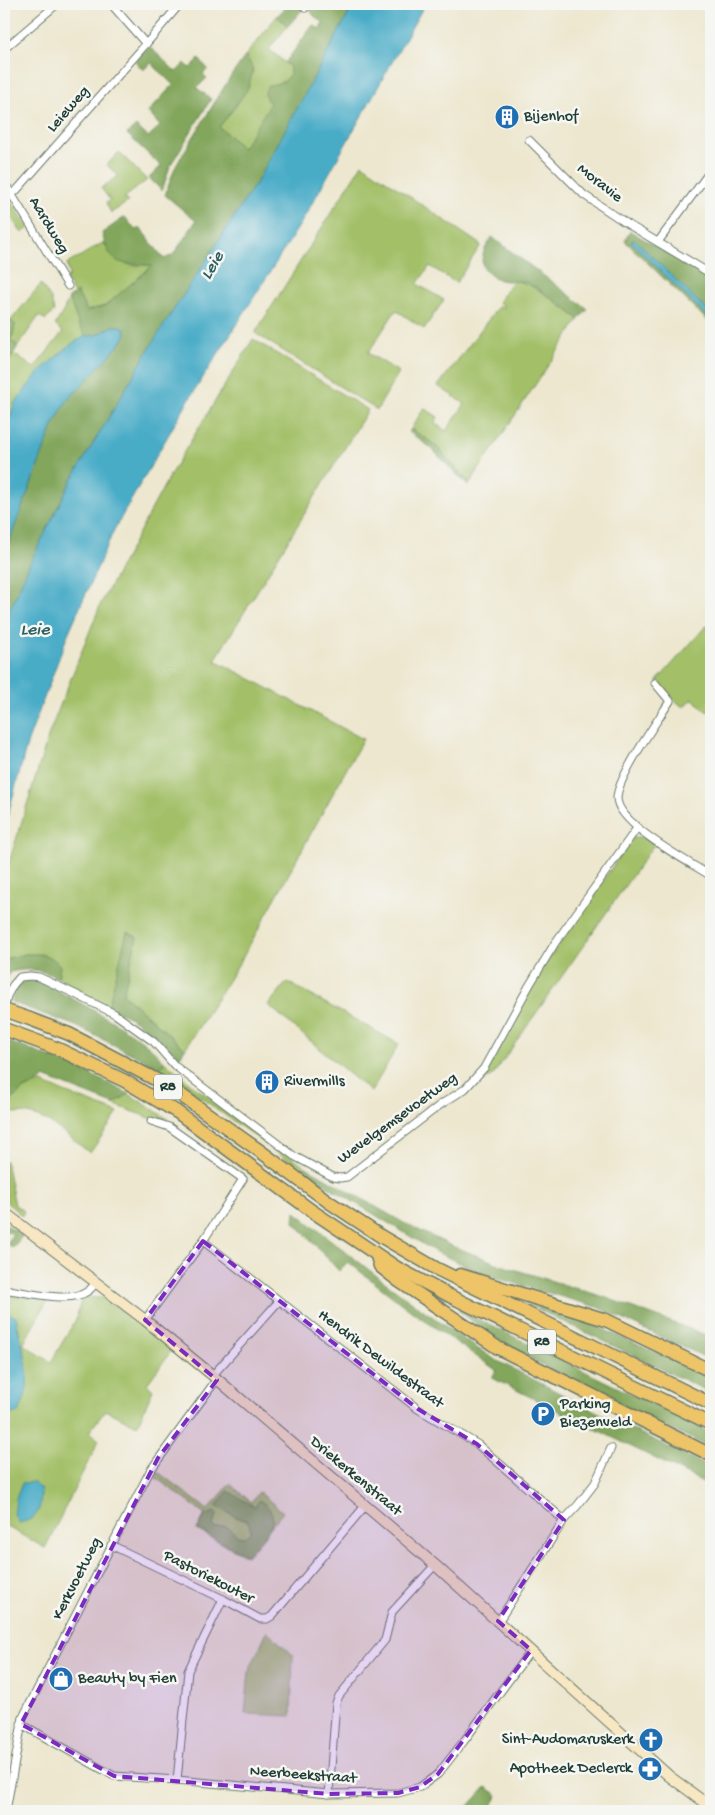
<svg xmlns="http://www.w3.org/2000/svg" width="715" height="1815" font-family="'Gochi Hand',sans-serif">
<rect width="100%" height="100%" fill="#f6f6f2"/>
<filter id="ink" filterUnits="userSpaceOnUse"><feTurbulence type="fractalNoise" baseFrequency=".02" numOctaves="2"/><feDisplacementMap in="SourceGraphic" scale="10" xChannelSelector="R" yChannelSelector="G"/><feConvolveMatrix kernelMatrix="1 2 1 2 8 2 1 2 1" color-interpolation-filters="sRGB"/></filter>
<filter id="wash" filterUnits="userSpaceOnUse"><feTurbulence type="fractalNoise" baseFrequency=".0096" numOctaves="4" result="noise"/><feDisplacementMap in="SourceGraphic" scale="20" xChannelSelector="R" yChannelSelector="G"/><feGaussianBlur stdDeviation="1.12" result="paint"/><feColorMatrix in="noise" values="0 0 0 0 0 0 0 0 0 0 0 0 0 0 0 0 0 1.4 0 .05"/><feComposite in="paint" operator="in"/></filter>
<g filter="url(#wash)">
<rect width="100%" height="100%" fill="#ede7cf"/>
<g fill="#a3c067" stroke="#617e4e">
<path d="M277,16L288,26L269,49L290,67V74L285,81L268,86L271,104L243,149L219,127L237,105L253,70L246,55Z"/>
<path d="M119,152L147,180L124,198L128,202L111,213L106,203L110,200L101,188L118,176L107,165Z"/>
<path d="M362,164L481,245L456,283L430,266L417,284L444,300L424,329L396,310L368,353L399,372L377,410L255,333Z"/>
<path d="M10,199L29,228L22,233L4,206V203Z"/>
<path d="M104,242C106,248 122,261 128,264C135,267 145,264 153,266L105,306L87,311L77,293L74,294L66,279L69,276L67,264Z"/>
<path d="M513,281C535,282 561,307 579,319L470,483L435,445L411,429L424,408L438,417L435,423L446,431L465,404L438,386L498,307H505L498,302Z"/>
<path d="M41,284L51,299L54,311L46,320L39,316L18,346L10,340L13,335L15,324L11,320Z"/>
<path d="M69,298L79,325L86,336L64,350L39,372L15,404L4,440L6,444H4V369L14,354L34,368L63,332L55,325L64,310Z"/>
<path d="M253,339L368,410L215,660L363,739L243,957L185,1049L123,994L137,937L128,932L108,1007L58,978L60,966L42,954H26L4,959L5,875L50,731L101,603L170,475Z"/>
<path d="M706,626L711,629V712L706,711L693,699L683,707L673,699L657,681Z"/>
<path d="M635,837H640L655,843L493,1075L484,1081L474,1085L482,1076L542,969L630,841Z"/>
<path d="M287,982L399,1044L371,1092L268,1005Z"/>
<path d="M163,1060L192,1085L306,1167L303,1171L158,1067L164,1065Z"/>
<path d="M41,1083L118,1113L90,1153C74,1141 54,1122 35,1116C25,1112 14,1113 4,1113V1102L15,1098L23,1089Z"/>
<path d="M129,1094L168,1119L150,1118L113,1104Z"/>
<path d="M4,1161H6L15,1205L24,1211L22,1216L4,1200Z"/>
<path d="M4,1294L48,1300L23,1344L51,1362L76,1319L81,1300L84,1297L105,1298L172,1350L147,1384L153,1390L137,1426L106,1410L89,1432L99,1440L45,1548L4,1525V1428L9,1415L25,1355L16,1317L7,1313H4Z"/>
<path d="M158,1472L208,1510L230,1484L251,1502L259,1492L283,1512L247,1556L197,1530L205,1514L155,1477Z"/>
<path d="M267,1631L293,1655L291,1716L245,1714L249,1671Z"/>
<path d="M4,1726L12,1727L13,1734L4,1793Z"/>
</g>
<g fill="#82a65c" stroke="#507248">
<path d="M289,4H295L301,11L288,26L277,16Z"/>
<path d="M306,4H315L328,12L333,4H354L258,180L158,334L71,481L31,561L4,623V548L7,547L53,426L66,402L121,343L126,334L125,329C114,321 108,330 98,334C94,336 90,336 86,336L79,325L69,298L77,292L87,311L105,306L152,266C146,264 140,264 132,264C112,265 106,250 102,233L125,217L135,230L140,228L164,259L173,255L196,221L165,195L174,170L181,157L229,79L246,55L253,70L248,89L219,127L243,148L270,104C265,98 263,93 268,86L285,81L290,74V67L285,63L313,25L320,29L323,22L314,16Z"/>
<path d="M149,46L176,72L185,63L190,68L199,59L208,69L203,74L207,78L197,88L211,99L170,166L162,191L149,178L161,166L127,134L136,126L148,137L160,126L148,112L173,85L151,63L143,70L135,61Z"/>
<path d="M630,231L711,279V324L625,241Z"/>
<path d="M492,237L588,309L579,319C567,310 536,285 524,282C516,280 507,282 500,280C475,270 480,255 492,237Z"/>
<path d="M11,320L15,324L13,335L10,340L18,346L4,369V328Z"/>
<path d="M411,429L435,445L470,483L468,486L431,448L409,432Z"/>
<path d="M127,932L137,937L123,994L185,1049L179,1058L157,1037L131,1018L108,1007Z"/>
<path d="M26,954C39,954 52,954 60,966L58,978C40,969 29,968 10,972L4,981V959Z"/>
<path d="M24,981H33L43,983C65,995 161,1043 164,1065L158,1067L76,1026L11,1002L17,986Z"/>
<path d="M4,1040L78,1068L129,1094L113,1104L44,1077C39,1085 32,1084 24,1089C16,1094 14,1101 4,1102Z"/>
<path d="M306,1167L404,1223L452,1246L507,1267L604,1297L711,1337V1360L597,1307L486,1275L436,1252L303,1171Z"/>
<path d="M295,1212L382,1280L466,1341L494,1359L579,1403L711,1468V1486L492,1378L496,1370L407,1308L348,1262L339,1271L294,1222Z"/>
<path d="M4,1223L23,1235L13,1248L7,1244L13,1233L4,1232Z"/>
<path d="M525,1303L582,1320L711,1377V1393Z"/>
<path d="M457,1309L711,1433V1448L575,1383L491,1336Z"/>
<path d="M228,1491L255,1507L259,1500C289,1518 262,1537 247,1556L197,1530L205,1515L215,1512L217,1515L213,1525L214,1528L225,1526L231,1529L237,1536L245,1537L251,1531L248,1521L240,1519L216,1506Z"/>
<path d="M486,1787L498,1795L489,1811H469L467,1808Z"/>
</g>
<g fill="#48acc7" stroke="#34747e">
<path d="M354,4H425L301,223L185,406L114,530L68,634L28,741L4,829V623L31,561L71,481L158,334L258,180Z"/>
<path d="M634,239L711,314V320L631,242Z"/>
<path d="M113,326H120L125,329L126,334L121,343L66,402L53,426L7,547L4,548V477L10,457L4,436L14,404L39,372L64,350L74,342L86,336L97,335Z"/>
<path d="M4,1313H7L16,1317C22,1355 37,1375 19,1412L9,1415L4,1428Z"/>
<path d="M33,1482L41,1490C41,1509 39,1519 19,1523L14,1515L16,1499L22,1483Z"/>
</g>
</g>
<g filter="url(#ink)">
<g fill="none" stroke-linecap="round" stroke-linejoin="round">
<defs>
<g id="street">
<path d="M111,4L146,44"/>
<path d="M301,4L305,8"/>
<path d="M4,49L57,4"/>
<path d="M529,140L584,195L629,225L711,274"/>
<path d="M4,182L68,286"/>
<path d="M12,194L16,191L146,44L180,4"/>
<path d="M658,242L711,170"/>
<path d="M655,683L670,701C658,720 617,778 617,798C617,824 689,862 711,876"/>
<path d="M4,1011L7,996L13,985L20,977L30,976L39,977L75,994L115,1014L154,1042L175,1066L294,1156L333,1177L340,1178L347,1177L440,1105L465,1089L484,1068L529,986L555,943L637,828"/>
<path d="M203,1241L418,1409L477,1444L564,1520"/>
<path d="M4,1289C24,1292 71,1304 88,1291C91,1289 94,1285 96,1283"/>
<path d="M145,1320L203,1241L243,1179L169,1127L151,1121"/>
<path d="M212,1376L279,1301"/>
<path d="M111,1545L223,1599L260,1619H267L272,1616L365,1506"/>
<path d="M498,1622L564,1520L578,1505L595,1483L611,1448"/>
<path d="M21,1724L114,1776L177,1780L329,1794L398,1793L420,1787L438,1774L464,1741L531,1650"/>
<path d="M177,1780L188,1671L223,1599"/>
<path d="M329,1794L336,1703L339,1696L385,1640L392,1612L435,1565"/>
<path d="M6,1811L23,1717L150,1471L217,1379"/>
</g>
<path id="secondary" d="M4,1212L145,1320L217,1379L435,1565L669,1776L711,1807"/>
<g id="highway">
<path d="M30,1019L69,1034L168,1086L260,1151L329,1202L382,1237L437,1269L711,1404"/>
<path d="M4,1029L58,1049L125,1081L177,1112L312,1211L397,1268L450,1296L711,1424"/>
<path d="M377,1256L380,1266L399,1281L498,1348L711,1455"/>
<path d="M460,1275L606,1320L711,1371"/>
</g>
</defs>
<use href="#street" stroke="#67786a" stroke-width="9"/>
<use href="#secondary" stroke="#67786a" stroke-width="12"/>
<use href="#highway" stroke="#67786a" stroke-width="15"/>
<use href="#street" stroke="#fff" stroke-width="7"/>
<use href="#secondary" stroke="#f8e7c3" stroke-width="10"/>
<use href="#highway" stroke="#eec469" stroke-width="12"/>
<defs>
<path id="highway-bridge" d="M4,1010L30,1019"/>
</defs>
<use href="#highway-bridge" stroke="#67786a" stroke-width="15" stroke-linecap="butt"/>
<use href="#highway-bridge" stroke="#eec469" stroke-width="12"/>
</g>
</g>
<path fill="#7b2cbf" fill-opacity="0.2" stroke="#7b2cbf" stroke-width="4" stroke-dasharray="10 6" stroke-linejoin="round" d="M203,1241L418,1409L477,1444L564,1520L498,1621L531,1650L438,1774L420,1787L398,1793L329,1794L114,1776L21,1724L158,1458L217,1380L145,1320Z"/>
<defs>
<symbol id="building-disc" viewBox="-11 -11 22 22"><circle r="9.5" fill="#1f6fb2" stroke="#f6f6f2"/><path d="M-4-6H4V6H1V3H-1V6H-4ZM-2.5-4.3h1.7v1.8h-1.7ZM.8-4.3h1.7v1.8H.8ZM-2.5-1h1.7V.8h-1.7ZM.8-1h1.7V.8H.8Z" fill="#fff"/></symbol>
<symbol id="parking-disc" viewBox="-11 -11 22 22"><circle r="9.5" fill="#1f6fb2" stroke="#f6f6f2"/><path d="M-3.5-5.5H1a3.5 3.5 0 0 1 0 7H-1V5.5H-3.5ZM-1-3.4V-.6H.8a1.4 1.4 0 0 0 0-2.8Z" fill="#fff"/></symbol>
<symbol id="shop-disc" viewBox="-11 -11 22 22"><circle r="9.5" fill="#1f6fb2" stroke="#f6f6f2"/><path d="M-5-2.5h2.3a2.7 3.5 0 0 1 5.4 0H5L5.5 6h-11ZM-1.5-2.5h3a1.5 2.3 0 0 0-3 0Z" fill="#fff"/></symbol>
<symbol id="church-disc" viewBox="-11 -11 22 22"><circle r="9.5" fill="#1f6fb2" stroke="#f6f6f2"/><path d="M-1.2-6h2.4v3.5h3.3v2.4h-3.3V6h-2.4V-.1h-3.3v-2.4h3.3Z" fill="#fff"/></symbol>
<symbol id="pharmacy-disc" viewBox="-11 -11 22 22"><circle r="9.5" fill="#1f6fb2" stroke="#f6f6f2"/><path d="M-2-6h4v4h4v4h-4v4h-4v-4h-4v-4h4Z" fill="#fff"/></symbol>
</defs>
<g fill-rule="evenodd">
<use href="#building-disc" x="493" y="103" width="28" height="28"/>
<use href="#building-disc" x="253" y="1068" width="28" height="28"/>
<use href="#parking-disc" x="529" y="1400" width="28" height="28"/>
<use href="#shop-disc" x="47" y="1665" width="28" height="28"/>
<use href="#church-disc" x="637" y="1726" width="28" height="28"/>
<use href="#pharmacy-disc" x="636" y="1755" width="28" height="28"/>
</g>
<g text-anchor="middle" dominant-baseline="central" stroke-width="5" stroke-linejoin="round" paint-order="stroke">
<g fill="#f6f6f2" stroke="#60746d" stroke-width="1">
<rect x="154" y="1074.5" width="28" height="25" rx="4"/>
<rect x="528" y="1329.5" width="28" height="25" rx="4"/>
</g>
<g font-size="15" font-weight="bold" fill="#1f3d34">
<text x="168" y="1087">R8</text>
<text x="542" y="1342">R8</text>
</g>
<g font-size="16" fill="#1f3d34" stroke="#f6f6f2">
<text transform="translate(69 110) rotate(-49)">Leieweg</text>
<text transform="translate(599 184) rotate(38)">Moravie</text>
<text transform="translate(48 226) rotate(59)">Aardweg</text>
<text transform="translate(398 1119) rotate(-36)">Wevelgemsevoetweg</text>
<text transform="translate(380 1360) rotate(37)">Hendrik Dewildestraat</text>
<text transform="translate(355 1477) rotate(40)">Driekerkenstraat</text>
<text transform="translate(208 1578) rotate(27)">Pastoriekouter</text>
<text transform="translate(78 1579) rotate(-63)">Kerkvoetweg</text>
<text transform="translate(303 1776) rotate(4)">Neerbeekstraat</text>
</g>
<g font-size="16" fill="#1f3d34" stroke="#f6f6f2" text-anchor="start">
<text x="524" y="117">Bijenhof</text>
<text x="284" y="1082">Rivermills</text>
<text x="560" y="1405">Parking<tspan x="560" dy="18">Biezenveld</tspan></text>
<text x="78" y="1679">Beauty by Fien</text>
<text x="634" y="1740" text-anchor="end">Sint-Audomaruskerk</text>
<text x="632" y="1769" text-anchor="end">Apotheek Declerck</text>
</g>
<g font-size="18" font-style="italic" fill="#2b5e60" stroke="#f6f6f2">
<text transform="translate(213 266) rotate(-60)">Leie</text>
<text x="35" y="630">Leie</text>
</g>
</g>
<rect width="715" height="1815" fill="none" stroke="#f6f6f2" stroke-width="20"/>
</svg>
